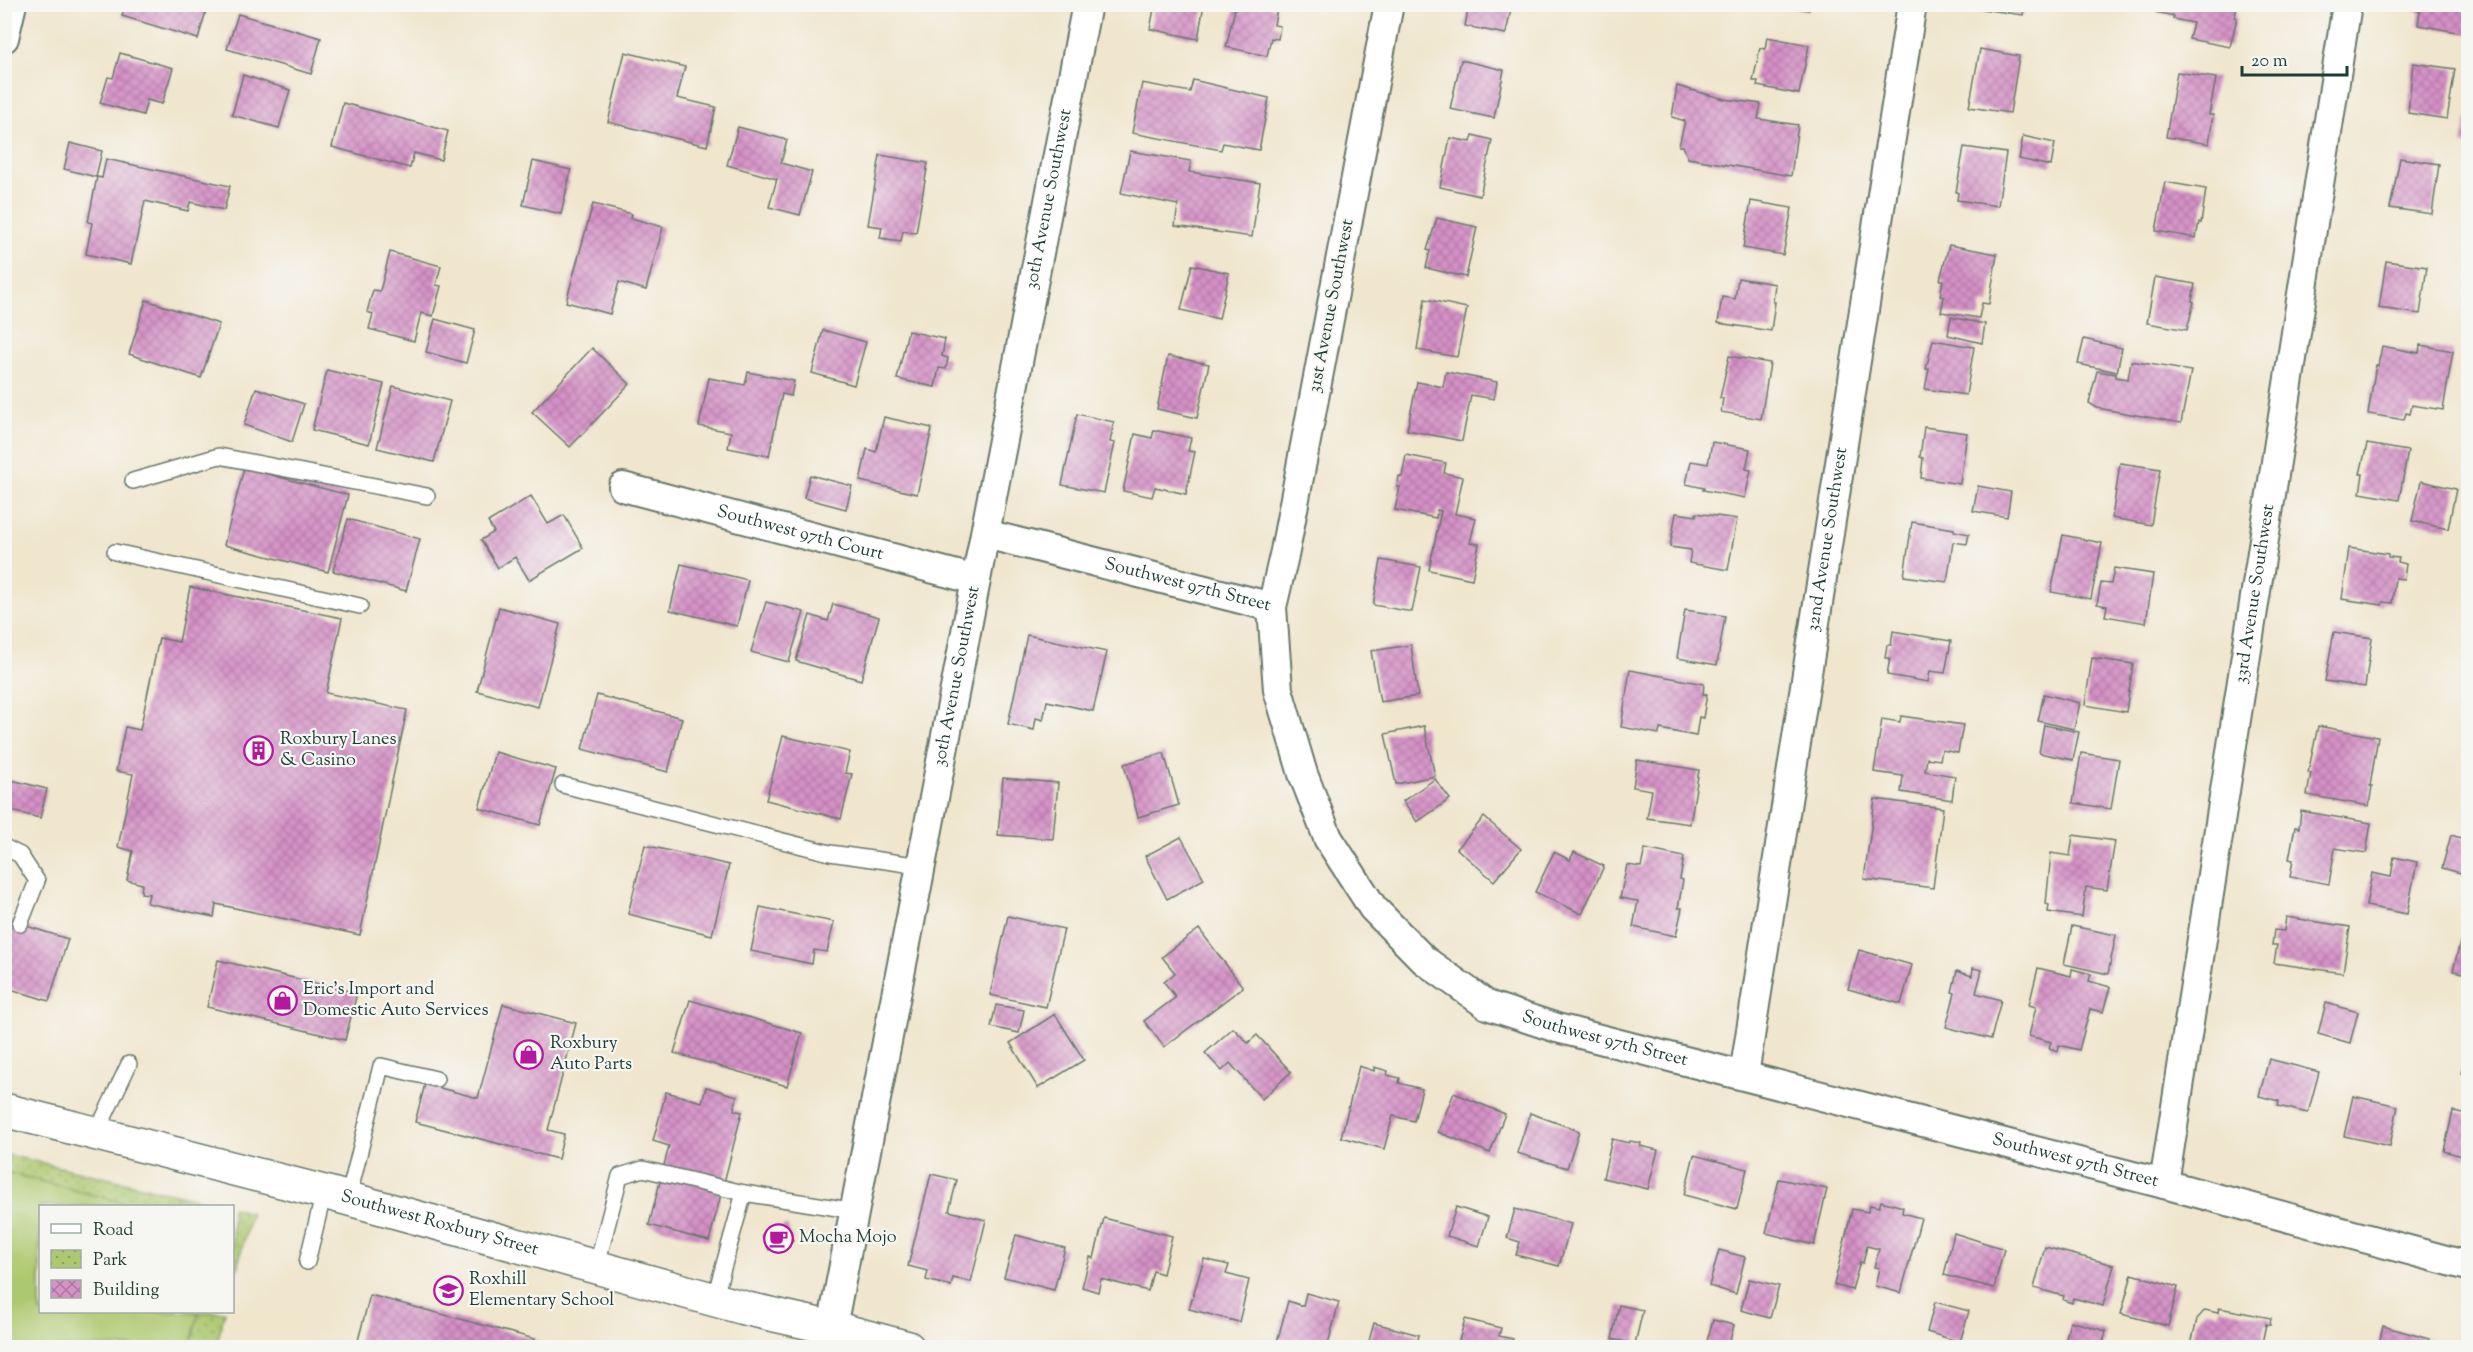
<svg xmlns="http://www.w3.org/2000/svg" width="2473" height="1352" font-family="'Sorts Mill Goudy',serif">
<defs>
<pattern id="park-dots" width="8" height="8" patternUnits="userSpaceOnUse" patternTransform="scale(1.5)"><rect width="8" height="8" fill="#adc970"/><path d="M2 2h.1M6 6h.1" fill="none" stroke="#8ca45d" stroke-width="1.8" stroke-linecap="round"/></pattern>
<pattern id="building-cross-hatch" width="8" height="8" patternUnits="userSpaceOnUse" patternTransform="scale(1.5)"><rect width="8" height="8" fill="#d691c7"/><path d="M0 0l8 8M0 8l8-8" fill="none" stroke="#ad78a2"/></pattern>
</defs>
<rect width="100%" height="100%" fill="#f6f6f2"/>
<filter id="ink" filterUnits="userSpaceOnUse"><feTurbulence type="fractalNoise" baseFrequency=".0167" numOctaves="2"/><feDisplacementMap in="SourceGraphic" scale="12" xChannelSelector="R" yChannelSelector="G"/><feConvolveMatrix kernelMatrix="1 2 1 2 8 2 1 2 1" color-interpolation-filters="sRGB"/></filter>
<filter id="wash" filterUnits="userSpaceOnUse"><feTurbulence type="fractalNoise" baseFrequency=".008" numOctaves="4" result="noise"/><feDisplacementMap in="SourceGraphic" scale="24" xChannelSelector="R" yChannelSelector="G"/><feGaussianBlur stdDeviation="1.35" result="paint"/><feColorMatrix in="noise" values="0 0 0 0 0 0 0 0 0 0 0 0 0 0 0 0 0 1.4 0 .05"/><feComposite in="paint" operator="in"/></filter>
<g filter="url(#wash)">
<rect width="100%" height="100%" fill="#f0e6ce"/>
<g fill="url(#park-dots)" stroke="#668352" stroke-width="1.5">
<path d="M4,1154L226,1206H40V1312H225L216,1347H5Z"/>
<path d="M233,1208L251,1213L233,1284L232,1208Z"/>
</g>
<path fill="#adc970" stroke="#668352" stroke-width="1.5" d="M5,1172L136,1206H40V1312H199L190,1347H5Z"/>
<g id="blocks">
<g fill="url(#building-cross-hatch)">
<path d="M125,4H208L198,39L122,16Z"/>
<path d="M1155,4H1204L1198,39L1150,29Z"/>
<path d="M1236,4H1261L1277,8L1274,25L1280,26L1278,39L1271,38L1267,56L1226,47Z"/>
<path d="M1469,4H1512L1506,34L1465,26Z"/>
<path d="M1768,4H1810L1809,10Z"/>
<path d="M1982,4H2025L2023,15L1982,9Z"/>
<path d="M2413,4H2462L2461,9L2468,11V34L2418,25L2420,11L2413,9Z"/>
<path d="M2157,5H2237L2235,17L2237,18L2230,47L2189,39L2193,23L2173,19L2174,16L2155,12Z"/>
<path d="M238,14L321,38L311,74L227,49Z"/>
<path d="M1767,37L1809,45L1799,94L1757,86L1758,81H1753L1760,48L1765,49Z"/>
<path d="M1980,49L2019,56L2010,113L1969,107Z"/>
<path d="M625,52L685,67L677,98L716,107L707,146L608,122Z"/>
<path d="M120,53L173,68L162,104L147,100L143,115L100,103L108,77L113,78Z"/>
<path d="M1461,60L1504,70L1494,118L1450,109Z"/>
<path d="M2413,63L2455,69L2447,119L2408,113Z"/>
<path d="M2177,72L2216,78L2209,115H2213L2209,144L2166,137Z"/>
<path d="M243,75L290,90L279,128L232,115Z"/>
<path d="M1193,80L1269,98L1259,150L1223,143L1221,150L1132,133L1142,83L1190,92Z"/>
<path d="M1677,86L1724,99L1761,104L1758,119L1798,125L1791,176L1688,158L1683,146H1679L1685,121L1672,117Z"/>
<path d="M343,103L448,131L441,160L414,153L410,168L332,147Z"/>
<path d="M2467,118H2468V145L2462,143Z"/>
<path d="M738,127L787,140L781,163L812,172L800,215L769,207L777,179L727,165Z"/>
<path d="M1473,135L1492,140L1480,196L1440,187L1450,138L1471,142Z"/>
<path d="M2023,136L2055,143L2051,166L2019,159Z"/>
<path d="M70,143L102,151L96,177L64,169Z"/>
<path d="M1964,147L2006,153L1998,206L1957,200L1958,193L1956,192Z"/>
<path d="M1130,151L1191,161L1189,172L1260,183L1252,237L1175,226L1178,205L1121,193Z"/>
<path d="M880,155L928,163L916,233L903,231L901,241L880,238L882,227L868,225Z"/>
<path d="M2400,158L2439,164L2432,214L2390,208Z"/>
<path d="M106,159L230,186L224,210L190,202L188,211L145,201L131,264L86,254L92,223L88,222L97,177L102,178Z"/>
<path d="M533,161L571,170L561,214L523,205Z"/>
<path d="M2165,182L2206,189L2201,223L2199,222L2196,238L2156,231Z"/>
<path d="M1751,201L1792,208L1783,255L1743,248Z"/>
<path d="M593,204L632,214L631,218L663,227L646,290L619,282L610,314L566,302Z"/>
<path d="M1437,218L1477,227L1466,277L1426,268L1430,251L1427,250Z"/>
<path d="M1949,245L1997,254L1989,304L1982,303L1979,318L1941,312L1944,297L1940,296L1943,280H1940Z"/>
<path d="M390,252L441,266L436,285L441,286L433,316L421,313L414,341L369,329L373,314L367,312L373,290L380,291Z"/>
<path d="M2386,261L2427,267L2420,314L2379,308Z"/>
<path d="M1192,265L1229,273L1219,319L1181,310Z"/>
<path d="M2155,277L2195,284L2192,301L2194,302L2187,330L2147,323Z"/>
<path d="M1738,278L1775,284L1773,302H1775L1771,331L1718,323L1722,297L1735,299Z"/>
<path d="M1425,299L1467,308L1457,357L1417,350Z"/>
<path d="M146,300L219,324L201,378L129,354Z"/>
<path d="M1951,317L1985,324L1982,343L1948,335Z"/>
<path d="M435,319L475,330L466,363L426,352Z"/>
<path d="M823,330L866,342L854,385L812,373Z"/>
<path d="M908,331L945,339L942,356L948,358L946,369L939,368L935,387L897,379Z"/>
<path d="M2084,339L2122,348L2117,372L2078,364Z"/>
<path d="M1933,340L1974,347L1966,395L1925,389L1929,369H1926Z"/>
<path d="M2420,345L2453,351L2443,410L2412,405L2410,414L2406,413L2404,420L2368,414L2376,365L2378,366L2382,346L2419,353Z"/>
<path d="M592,348L630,384L570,447L532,412Z"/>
<path d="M1168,356L1209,364L1197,418L1157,409Z"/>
<path d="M1729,356L1770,363L1761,419L1721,412L1723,398H1720Z"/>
<path d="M2131,361L2191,371L2181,423L2097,408L2089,403L2097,371L2116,374V377L2128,379Z"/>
<path d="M327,370L384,384L369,444L312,430Z"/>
<path d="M748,372L794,381L791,396L782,394L769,456L728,448L731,432L699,426L709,378L745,385Z"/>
<path d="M1446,372L1497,382L1494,399L1471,395L1462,441L1407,430L1417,382L1443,387Z"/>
<path d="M393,386L450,401L434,462L377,448Z"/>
<path d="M256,388L304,404L292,442L244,425Z"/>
<path d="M1077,414L1114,422L1110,442L1115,443L1104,493L1062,485Z"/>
<path d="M884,417L932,428L917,494L860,481L867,449L876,452Z"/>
<path d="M1924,427L1967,433L1960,484L1921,478L1923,458L1920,457Z"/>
<path d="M1154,430L1191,438L1188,451L1195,452L1186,494L1155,487L1152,497L1123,491L1135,434L1152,438Z"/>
<path d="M1712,442L1750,449L1746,469L1751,470L1745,498L1703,490L1704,488L1686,484L1691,461L1708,464Z"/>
<path d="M2367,444L2408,451L2399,500L2360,493L2363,474H2360Z"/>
<path d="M1406,455L1446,463L1444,473L1463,477L1455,514L1476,518L1470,543L1479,544L1472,579L1429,570L1441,511L1437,510L1436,518L1395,510L1400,487H1397L1399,476L1402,477Z"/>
<path d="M2120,463L2160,469L2151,525L2112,518Z"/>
<path d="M244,468L348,495L328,572L224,545Z"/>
<path d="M810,475L852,486L846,509L804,498Z"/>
<path d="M2421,481L2456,489L2448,529L2412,521Z"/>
<path d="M1978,486L2011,492L2007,517L1973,511Z"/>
<path d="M531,496L548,524L564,515L583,548L529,580L515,557L498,568L481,540L494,532L488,522Z"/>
<path d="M1676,513L1696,516V513L1737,519L1728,570L1689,563L1691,550L1670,547Z"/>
<path d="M348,519L420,539L406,591L333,571Z"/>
<path d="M1912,522L1954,529V531L1969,534L1967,544L1953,542L1947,582L1904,576Z"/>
<path d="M2063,535L2102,543L2091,599L2051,592Z"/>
<path d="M2349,548L2388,554V557L2399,558L2398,562L2406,564L2404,579L2395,578L2392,603L2383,602L2382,605L2342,599Z"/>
<path d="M1381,560L1421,567L1412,612L1373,605Z"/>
<path d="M681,564L748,580L737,626L670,610Z"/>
<path d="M2114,568L2153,574L2146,623L2105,616L2107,606L2097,604L2101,583L2111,584Z"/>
<path d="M190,587L342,618L326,693L407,710L360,935L216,904L214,917L147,903L149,894L141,893L142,884L127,880L133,851L118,847L133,774L116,771L125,727L140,730L159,638L179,642Z"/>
<path d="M766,602L804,612L789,662L751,652Z"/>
<path d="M833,604L879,617L861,680L796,661L810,615L828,621Z"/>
<path d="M499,607L560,624L538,707L477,691Z"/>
<path d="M1685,610L1725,616L1717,665L1677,658Z"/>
<path d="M1893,631L1951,641L1945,673L1930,671L1928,682L1887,675L1890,658H1885L1887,645H1891Z"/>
<path d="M2334,632L2372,638L2365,687L2325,681Z"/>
<path d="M1027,635L1107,652L1093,711L1047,701L1043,720L1036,718L1034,730L1008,724Z"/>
<path d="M1411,645L1418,696L1380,702L1371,651Z"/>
<path d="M2092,658L2133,664L2126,712L2085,705Z"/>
<path d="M1630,670L1704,684L1703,694H1707L1703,718L1699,717L1696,736L1660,729L1659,734L1621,727Z"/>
<path d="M2044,694L2080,703L2074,729L2038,721Z"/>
<path d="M597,695L682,718L668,772L582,749Z"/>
<path d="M1901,716L1963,725L1958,753L1942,750L1940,760L1927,758L1925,771L1955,776L1952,800L1901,792L1903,776L1874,772L1882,719L1900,722Z"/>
<path d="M2044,725L2079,732L2073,760L2039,753Z"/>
<path d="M1424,726L1435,776L1396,784L1385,734Z"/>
<path d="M2318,726L2378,737L2370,786H2372L2369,806L2307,795L2311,773H2308Z"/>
<path d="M783,736L850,752L845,773L852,774L841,819L766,800Z"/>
<path d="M495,752L556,769L540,825L479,808Z"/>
<path d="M1164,753L1179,805L1138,817L1124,764Z"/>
<path d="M2081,753L2119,759L2111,809L2073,803Z"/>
<path d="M1637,760L1699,770L1690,824L1647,818L1652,790L1633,787Z"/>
<path d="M4,778L47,789L40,818L4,809Z"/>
<path d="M1003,778L1058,783L1053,839L998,835Z"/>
<path d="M1435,779L1450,799L1417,822L1403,801Z"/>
<path d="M1875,799L1943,808L1933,888L1864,879Z"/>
<path d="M2301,811L2371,823L2366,853L2335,848L2329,884L2290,877L2293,860L2289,859L2295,827L2299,828Z"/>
<path d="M1484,817L1521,849L1494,881L1457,849Z"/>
<path d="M2073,835L2115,841L2107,890L2086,887L2082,917L2048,912L2049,905L2046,904L2051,853L2070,856Z"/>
<path d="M2451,835L2468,840V875L2442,868Z"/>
<path d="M1181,837L1204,879L1167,899L1145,856Z"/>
<path d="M645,845L729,865L712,935L628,914Z"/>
<path d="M1645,849L1684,857L1680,879L1683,880L1678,908H1682L1676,936L1633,927L1638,901L1620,898L1627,865L1641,867Z"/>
<path d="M1554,852L1570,860L1574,852L1604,866L1582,914L1535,892Z"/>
<path d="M2394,857L2417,862L2407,914L2366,906L2372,873L2391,877Z"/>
<path d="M760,907L834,922L827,952L814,950L812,964L751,951Z"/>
<path d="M1008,916L1064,929L1046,1007L990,995Z"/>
<path d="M2286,917L2350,927L2343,973L2274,963L2277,945H2272L2274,930L2284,931Z"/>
<path d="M4,919L68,939L49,1001L4,987Z"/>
<path d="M2072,926L2116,935L2108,974L2064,964Z"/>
<path d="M1199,929L1243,987L1164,1047L1144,1021L1176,997L1164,982L1175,973L1162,957Z"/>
<path d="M2460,942L2468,945V974L2453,971Z"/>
<path d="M1859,950L1912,965L1901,1004L1848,989Z"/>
<path d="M218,960L357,993L345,1040L207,1007Z"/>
<path d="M1973,968L1982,970L1976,993L2001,1000L1991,1039L1946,1027L1955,993L1952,992L1957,971L1972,976Z"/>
<path d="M2038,968L2071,976L2072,969L2091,974L2089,981L2110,987L2103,1012L2090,1009L2079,1050L2059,1045L2058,1051L2049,1048L2051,1042L2029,1036L2036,1007L2029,1005Z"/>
<path d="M690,1000L802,1033L787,1086L674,1053Z"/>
<path d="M2326,1003L2358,1012L2350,1043L2318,1034Z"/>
<path d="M503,1004L576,1023L548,1130L564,1134L558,1159L415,1122L425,1084L478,1098Z"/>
<path d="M996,1005L1024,1010L1019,1033L991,1027Z"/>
<path d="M1055,1014L1084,1060L1038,1088L1010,1043Z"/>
<path d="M1233,1028L1248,1043L1257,1035L1291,1072L1262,1099L1230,1063L1222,1071L1205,1053Z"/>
<path d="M2468,1047V1076L2461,1073Z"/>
<path d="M2269,1059L2319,1072L2308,1113L2278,1106L2279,1101L2259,1096Z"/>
<path d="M1359,1066L1374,1071V1067L1388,1071L1387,1075L1400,1078L1399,1083L1422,1089L1414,1121L1393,1116L1384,1149L1341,1137Z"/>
<path d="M706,1087L737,1096L734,1110L742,1112L709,1241L649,1225L669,1146L653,1141L666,1092L702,1102Z"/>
<path d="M1454,1093L1505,1114L1490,1153L1438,1132Z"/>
<path d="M2353,1096L2398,1106L2390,1146L2344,1136Z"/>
<path d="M2453,1111L2468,1114V1158L2444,1151Z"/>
<path d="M1530,1113L1579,1131L1567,1168L1517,1153Z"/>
<path d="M1612,1139L1629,1143L1630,1141L1641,1143L1640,1146L1658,1150L1648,1189L1603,1178Z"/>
<path d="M1694,1155L1747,1169L1737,1209L1684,1195Z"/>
<path d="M931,1174L957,1180L949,1211L986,1220L971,1282L953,1278L951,1286L926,1280L928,1271L908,1266Z"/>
<path d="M1779,1179L1827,1189L1814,1245L1766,1233Z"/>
<path d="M1881,1201L1903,1207L1902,1213L1921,1218L1901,1293L1875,1286L1879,1268L1874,1267L1879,1249L1867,1246L1863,1263L1860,1262L1852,1290L1834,1285L1852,1209L1868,1212L1870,1205L1879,1207Z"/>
<path d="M1456,1207L1488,1217L1479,1246L1447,1236Z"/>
<path d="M1515,1209L1571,1224L1559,1266L1516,1255L1520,1242L1507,1238Z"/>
<path d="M1104,1218L1172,1236L1163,1274L1153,1271L1148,1291L1101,1279L1098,1292L1082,1287L1090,1257L1094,1258Z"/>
<path d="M787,1225L793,1240L769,1250L762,1235Z"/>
<path d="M1954,1233L2004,1249L1994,1288L1944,1275Z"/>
<path d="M1016,1235L1065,1248L1054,1290L1004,1277Z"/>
<path d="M2045,1247L2114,1265L2103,1306L2073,1298L2072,1303L2063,1300L2064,1296L2034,1288Z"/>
<path d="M1719,1250L1745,1257L1736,1294L1709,1286Z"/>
<path d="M1204,1259L1229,1265L1226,1274L1249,1280L1239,1322L1189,1309Z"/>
<path d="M2132,1274L2178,1287L2168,1326L2121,1314Z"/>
<path d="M1749,1279L1779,1286L1770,1318L1741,1310Z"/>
<path d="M1306,1293L1339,1302L1327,1348H1299L1277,1342L1288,1301L1303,1306Z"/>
<path d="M370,1295L535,1339V1341L557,1348H356Z"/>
<path d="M1935,1302L1969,1311L1960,1342L1927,1332Z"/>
<path d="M1619,1305L1643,1310L1635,1344L1612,1339Z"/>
<path d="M2219,1308L2271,1318L2270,1325L2266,1324L2261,1348H2190L2197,1319L2205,1310L2218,1313Z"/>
<path d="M1465,1319L1501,1328L1499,1336L1513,1339L1511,1348H1457Z"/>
<path d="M1713,1320L1734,1325L1728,1348H1705Z"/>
<path d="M2070,1321L2106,1331L2102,1348H2064Z"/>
<path d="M1374,1323L1419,1335L1416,1348H1367Z"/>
<path d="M2383,1326L2429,1339L2427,1348H2378Z"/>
</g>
</g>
</g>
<g filter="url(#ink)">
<use href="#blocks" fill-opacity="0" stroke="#68786a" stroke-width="1.5"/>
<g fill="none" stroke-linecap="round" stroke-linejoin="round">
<defs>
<g id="service">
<path d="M133,481L219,456L427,496"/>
<path d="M115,552L360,606"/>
<path d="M563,785L830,853L921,866"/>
<path d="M4,847L20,855L37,881L20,924"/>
<path d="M96,1134L129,1064"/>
<path d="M348,1199L381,1066L436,1079"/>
<path d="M307,1262L324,1192"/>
<path d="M596,1268L620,1176L643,1169L744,1193L856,1211"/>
<path d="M714,1300L744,1193"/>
</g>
<g id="minor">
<path id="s1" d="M1389,4L1285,551L1272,607L1278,690L1303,774L1328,838L1373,908L1424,960L1487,1005L1557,1028L2164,1184L2468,1266"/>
<path d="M4,38L12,4"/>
<path id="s2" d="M623,487L976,580"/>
<path id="s3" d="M986,534L1272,607"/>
<path id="s4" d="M1744,1075L1912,4"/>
<path id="s5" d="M2164,1184L2347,4"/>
<path id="s6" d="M828,1348L1087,4"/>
</g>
<g id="secondary">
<path id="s7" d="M4,1110L324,1192L748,1309L833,1328L908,1348"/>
</g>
</defs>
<use href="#service" stroke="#68786a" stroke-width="18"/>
<use href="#minor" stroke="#68786a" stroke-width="32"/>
<use href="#secondary" stroke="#68786a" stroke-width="36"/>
<use href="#service" stroke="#fff" stroke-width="15"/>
<use href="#minor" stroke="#fff" stroke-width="28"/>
<use href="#secondary" stroke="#fff" stroke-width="33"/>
</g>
</g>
<defs>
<symbol id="building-ring" viewBox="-11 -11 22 22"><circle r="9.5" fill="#f6f6f2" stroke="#b5179e" stroke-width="1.5"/><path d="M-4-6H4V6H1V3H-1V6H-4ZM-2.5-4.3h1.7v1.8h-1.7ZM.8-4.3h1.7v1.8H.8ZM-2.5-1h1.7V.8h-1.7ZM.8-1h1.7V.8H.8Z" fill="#b5179e"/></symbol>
<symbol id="shop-ring" viewBox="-11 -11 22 22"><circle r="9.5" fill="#f6f6f2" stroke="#b5179e" stroke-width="1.5"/><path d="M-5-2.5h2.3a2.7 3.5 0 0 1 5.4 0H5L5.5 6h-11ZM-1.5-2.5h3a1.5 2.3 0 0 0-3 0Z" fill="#b5179e"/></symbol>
<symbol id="cafe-ring" viewBox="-11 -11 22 22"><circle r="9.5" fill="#f6f6f2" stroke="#b5179e" stroke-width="1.5"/><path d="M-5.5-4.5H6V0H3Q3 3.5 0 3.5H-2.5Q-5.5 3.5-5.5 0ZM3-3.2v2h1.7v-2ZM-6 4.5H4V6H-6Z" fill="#b5179e"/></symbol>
<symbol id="school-ring" viewBox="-11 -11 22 22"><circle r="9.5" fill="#f6f6f2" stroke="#b5179e" stroke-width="1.5"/><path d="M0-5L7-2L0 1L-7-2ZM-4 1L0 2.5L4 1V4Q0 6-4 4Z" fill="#b5179e"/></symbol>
</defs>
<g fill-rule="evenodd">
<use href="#building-ring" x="242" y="734" width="33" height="33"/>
<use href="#shop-ring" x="266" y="984" width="33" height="33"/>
<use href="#shop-ring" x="512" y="1038" width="33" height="33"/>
<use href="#cafe-ring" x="762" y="1222" width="33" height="33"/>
<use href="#school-ring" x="432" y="1274" width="33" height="33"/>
</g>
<g text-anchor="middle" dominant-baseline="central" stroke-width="4.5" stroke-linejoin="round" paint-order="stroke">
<g font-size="18" fill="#1f3d34" stroke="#f6f6f2">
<text stroke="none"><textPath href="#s6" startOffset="1170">30th Avenue Southwest</textPath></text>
<text transform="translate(1332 306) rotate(-79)">31st Avenue Southwest</text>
<text stroke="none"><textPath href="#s2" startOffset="183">Southwest 97th Court</textPath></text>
<text stroke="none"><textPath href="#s4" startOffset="542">32nd Avenue Southwest</textPath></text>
<text stroke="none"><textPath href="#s3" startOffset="208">Southwest 97th Street</textPath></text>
<text stroke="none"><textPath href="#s5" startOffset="597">33rd Avenue Southwest</textPath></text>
<text stroke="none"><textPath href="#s6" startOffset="684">30th Avenue Southwest</textPath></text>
<text stroke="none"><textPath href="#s1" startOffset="1210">Southwest 97th Street</textPath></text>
<text stroke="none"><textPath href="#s1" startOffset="1696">Southwest 97th Street</textPath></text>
<text stroke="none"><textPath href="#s7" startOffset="450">Southwest Roxbury Street</textPath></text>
</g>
<g font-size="18" fill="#1f3d34" stroke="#f6f6f2" text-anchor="start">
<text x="280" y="740">Roxbury Lanes<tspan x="280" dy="21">&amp; Casino</tspan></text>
<text x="303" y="990">Eric's Import and<tspan x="303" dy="21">Domestic Auto Services</tspan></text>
<text x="550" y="1044">Roxbury<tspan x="550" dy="21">Auto Parts</tspan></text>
<text x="799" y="1238">Mocha Mojo</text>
<text x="469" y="1280">Roxhill<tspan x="469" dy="21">Elementary School</tspan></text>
</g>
</g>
<rect width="2473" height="1352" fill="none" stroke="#f6f6f2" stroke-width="24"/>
<rect x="39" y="1205" width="195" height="108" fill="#f6f6f2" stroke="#a0aca6" stroke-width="1.5"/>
<rect x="51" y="1224" width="30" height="9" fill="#ffffff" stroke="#a0aca6" stroke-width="1.5"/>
<text x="93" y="1235" font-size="18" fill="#1f3d34">Road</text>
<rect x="51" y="1250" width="30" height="18" fill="url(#park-dots)" stroke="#a0aca6" stroke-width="1.5"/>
<text x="93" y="1265" font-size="18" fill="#1f3d34">Park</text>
<rect x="51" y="1280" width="30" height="18" fill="url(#building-cross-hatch)" stroke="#a0aca6" stroke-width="1.5"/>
<text x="93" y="1295" font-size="18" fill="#1f3d34">Building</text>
<path d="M2242 66v9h105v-9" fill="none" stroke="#1f3d34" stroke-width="3"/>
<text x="2251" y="66" font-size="18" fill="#1f3d34" stroke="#f6f6f2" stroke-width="4.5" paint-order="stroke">20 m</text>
</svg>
